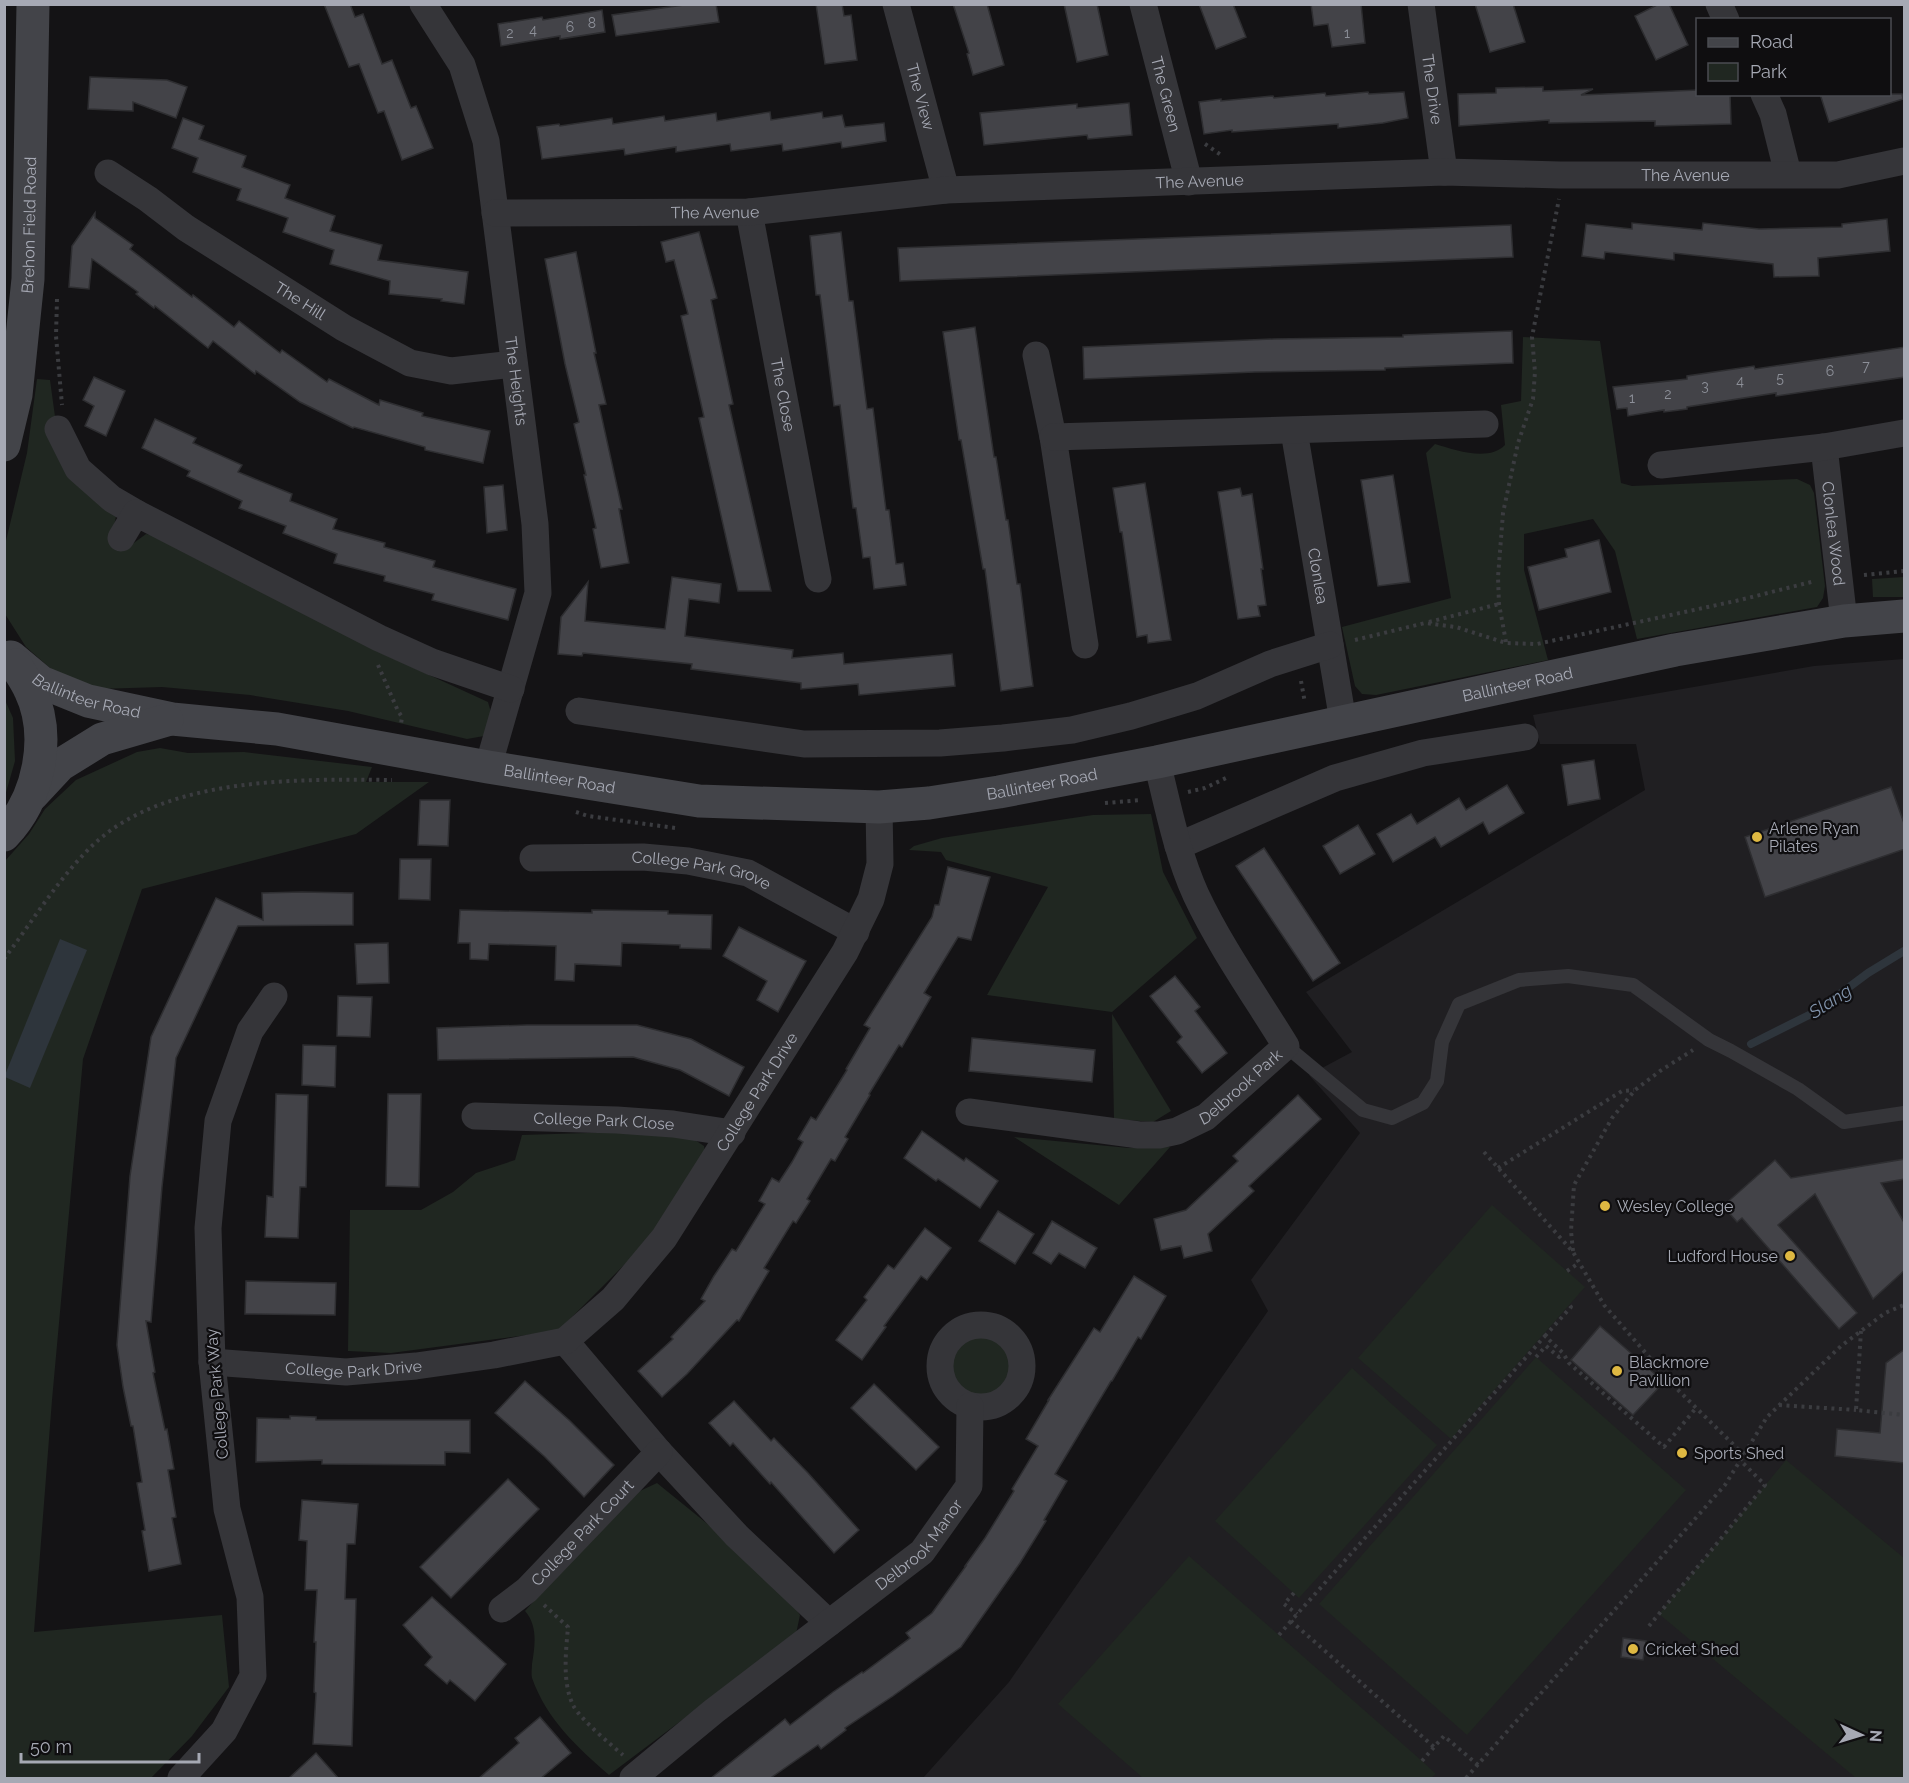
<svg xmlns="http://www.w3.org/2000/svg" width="1909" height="1783" font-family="Raleway,sans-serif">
<rect width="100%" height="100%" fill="#141315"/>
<path fill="#201f22" d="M1904,659V1778H923L1009,1682L1268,1311L1251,1280L1360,1133L1309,1075L1352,1052L1306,992L1645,790L1636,744H1540L1533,715L1814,666Z"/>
<g fill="#202721">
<path d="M1523,337L1600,341L1621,483L1632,486L1797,479L1810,485L1814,493L1825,586L1823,598L1817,607L1637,639L1615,551L1593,519L1524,534V570L1548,660L1376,695L1362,694L1355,686L1342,627L1451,598L1426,453L1435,444C1455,450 1489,462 1505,445L1501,405L1521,401Z"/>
<path d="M37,379L50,380L60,453L116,516L113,532L127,548L146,534L160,537L379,652L488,702L492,716L484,736L467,739L348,711L250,695L162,687L98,689L58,675L26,647L5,614V545L27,453Z"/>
<path d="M1904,577V597H1873L1872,579Z"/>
<path d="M5,700L13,718L15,761L5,796Z"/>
<path d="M160,748L188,753L244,752L372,767L366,782H429L356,834L142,889L83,1059L52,1400L34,1632L222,1615L229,1687L192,1736L151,1778H5V861L29,834L45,809L76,780L137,752Z"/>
<path d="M1151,814L1163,872L1197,938L1112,1012L987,995L1048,887L946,860L941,852L909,850L914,846L942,838L1066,819L1093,815Z"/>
<path d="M1112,1014L1171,1111L1153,1122L1114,1119Z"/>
<path d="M618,1132L692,1138L704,1146L706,1159L639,1250L558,1331L391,1353L348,1351L350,1210H421L453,1192L476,1173L515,1160L522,1135Z"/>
<path d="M1014,1137L1129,1148L1170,1147L1119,1205Z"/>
<path d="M1492,1205L1585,1287L1451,1439L1358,1358Z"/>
<circle cx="981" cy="1367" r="34"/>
<path d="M1536,1357L1686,1490L1467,1735L1319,1604Z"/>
<path d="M1352,1368L1437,1445L1299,1598L1215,1521Z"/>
<path d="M1786,1460L1904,1558V1778H1856L1659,1614Z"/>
<path d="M657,1483L710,1526L789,1599L800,1615L796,1634L609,1775C577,1747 547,1720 532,1678C531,1673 532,1669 532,1664C535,1645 538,1626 525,1611L625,1498Z"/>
<path d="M1189,1556L1422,1761L1436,1774L1431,1778H1143L1058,1704Z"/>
</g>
<path fill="#2e353c" d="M60,939L87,950L30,1088L5,1077V1075Z"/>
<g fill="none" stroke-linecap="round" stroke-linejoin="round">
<path stroke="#2e353c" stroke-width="8" d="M1751,1044L1817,1011L1868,973L1904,951"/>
</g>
<g fill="#434348" stroke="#2e2e31" stroke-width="1.5">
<path d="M324,4H350L355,17L363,14L382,64L392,60L411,108L416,106L433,148L402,160L384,111L378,113L359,64L349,67Z"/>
<path d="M691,4H716L719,22L616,36L612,15Z"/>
<path d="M816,4H842L844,16L851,15L857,60L825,64Z"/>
<path d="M953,4H987L1004,65L973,75L967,54L969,53Z"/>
<path d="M1064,4H1097L1108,55L1077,62Z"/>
<path d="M1199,4H1233L1246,37L1216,49Z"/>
<path d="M1311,4H1361L1365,43L1332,47L1328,24L1314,26Z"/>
<path d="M1475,4H1513L1525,42L1490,52Z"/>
<path d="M1659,4H1669L1688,45L1656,60L1635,16Z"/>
<path d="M602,10L605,32L560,39V36L501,46L498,24L542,17L543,20Z"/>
<path d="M90,77L167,80L187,87L176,118L133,102V111L88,109Z"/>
<path d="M1543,87V91L1593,89L1581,95L1698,90V94H1730L1731,124L1655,126V121L1549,123V120L1459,126L1458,94L1496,93V88Z"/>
<path d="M1368,92L1369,94L1404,92L1408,118L1383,123L1338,128V124L1232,132V130L1204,134L1199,102L1221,99V101L1273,96L1274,98L1325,93L1326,96Z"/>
<path d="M1820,94H1902L1903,99L1829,122Z"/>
<path d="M1129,103L1132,135L1088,139L1087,135L984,145L980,113L1077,104V108Z"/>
<path d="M770,112L771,120L822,112L823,118L842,115L845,127L884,123L886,141L842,148L841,142L783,151L782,144L731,151L730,144L676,152V147L625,155L624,149L542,159L537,127L559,124L560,126L612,118L613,124L664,116L665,121L716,113L717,121Z"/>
<path d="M183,118L204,126L199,139L246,156L242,167L290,185L285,198L335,216L330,231L382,245L378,260L468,272L464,304L441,301L442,299L389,294L390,281L330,264L334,250L283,232L288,218L237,200L241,189L193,172L198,158L172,148Z"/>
<path d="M95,213V218L133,245L130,249L192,297L193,295L234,327L239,321L280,353L282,350L327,382L329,379L379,405L380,400L423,413L422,416L490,431L483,463L425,450V447L354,427L353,428L300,402L256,371L255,374L213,341L208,348L155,306L154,308L136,294L138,292L92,259L89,289L69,287L72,246Z"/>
<path d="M1887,219L1890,251L1818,258L1819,276L1774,277L1773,264L1674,253V260L1605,252L1604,259L1582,256L1586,224L1632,229V223L1702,230L1703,223L1759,229L1842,227V224Z"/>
<path d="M1511,225L1513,257L900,281L898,248Z"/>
<path d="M699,232L717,298L711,300L733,404L729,405L771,591H738L699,418L704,417L681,316L688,314L674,260L666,262L661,242Z"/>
<path d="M841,232L849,301H853L867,409L873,408L886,510H889L896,564L903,563L906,585L874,589L870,557L863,558L856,508H853L840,405L834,406L820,295H816L810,236Z"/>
<path d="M576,252L596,353H594L606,404L599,405L622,509H619L629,563L601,568L593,529L596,528L584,475H586L574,424L579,422L565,364L545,259Z"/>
<path d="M975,327L994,457H996L1006,520H1008L1017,584H1020L1033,686L1001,691L985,569H983L961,440H959L943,332Z"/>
<path d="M1512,331L1513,363L1385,368V370L1255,372L1084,379L1083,347L1274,339L1403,337V335Z"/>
<path d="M1905,347V377L1776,396V393L1687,407V409L1664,412V410L1628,416L1627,408L1617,409L1613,387L1687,379V376L1754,366L1755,369Z"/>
<path d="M94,377L125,391L106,436L85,426L94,406L83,400Z"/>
<path d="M155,419L196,438L193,443L242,465L238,472L292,494L290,501L337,519L333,529L385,543L384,547L435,561L433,567L516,589L508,620L432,600L434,594L384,581L385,576L334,563L337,554L283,533L286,526L239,508L242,501L187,476L190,471L142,448Z"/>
<path d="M1393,475L1410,582L1378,586L1361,480Z"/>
<path d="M1145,483L1171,640L1148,643L1147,635L1137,637L1122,532H1120L1113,488Z"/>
<path d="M503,485L507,530L487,533L484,487Z"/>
<path d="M1240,488L1242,496L1252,494L1263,569H1261L1266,605L1258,606L1260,616L1238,619L1218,492Z"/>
<path d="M1599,540L1611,592L1539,610L1528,567L1567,557L1565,549Z"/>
<path d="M672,577L721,584L719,603L689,599L685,636L793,650L792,658L843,653L844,664L952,654L955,686L859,695L858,684L801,689V683L691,669L692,664L583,653L582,656L558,654L561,617L588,582L585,621L665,629Z"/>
<path d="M1594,760L1600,799L1568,805L1562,765Z"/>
<path d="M1507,785L1524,813L1489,834L1483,822L1441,847L1435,837L1393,862L1377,834L1411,814L1417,824L1459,798L1466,810Z"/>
<path d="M1891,787L1905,826V849L1765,897L1745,837Z"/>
<path d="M420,800H450L448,846L418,845Z"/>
<path d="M1358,825L1375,854L1340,874L1323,846Z"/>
<path d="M1264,848L1340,963L1313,981L1236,866Z"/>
<path d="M400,859H431L430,900L399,899Z"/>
<path d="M948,867L990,877L971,940L958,937L924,993L931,997L902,1047L899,1045L869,1094L870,1095L845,1137L848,1139L835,1161L831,1159L807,1199L810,1201L796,1223L793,1221L764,1268L769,1271L739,1321L737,1320L687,1374L662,1397L638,1371L673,1339L671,1337L705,1301L701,1299L714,1276L732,1249L736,1251L765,1204L759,1201L772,1178L779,1182L792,1162L803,1142L798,1139L811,1117L816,1120L847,1070L846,1069L870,1028L864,1025L932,917L935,905H939Z"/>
<path d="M302,892L353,893V925L238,926L176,1058L162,1187L151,1322L146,1321L155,1372L153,1373L165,1430L167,1429L174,1469L168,1470L176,1517L172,1518L181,1564L149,1571L142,1531L145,1530L137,1483L142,1482L133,1426H131L123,1387L117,1345L130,1176L151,1037L216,898L263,920L262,893Z"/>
<path d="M460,910L592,913V910L668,911V914L712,915L711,949L680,948V945L622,943L621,966L575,964L574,981L555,980L556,946L489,944L488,960L470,959V943H458Z"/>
<path d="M739,927L806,961L778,1012L757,1000L767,981L723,956Z"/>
<path d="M388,943L389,983L357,984L355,944Z"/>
<path d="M1175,976L1200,1007L1195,1011L1227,1053L1202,1073L1177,1042L1182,1037L1150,996Z"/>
<path d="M338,996L372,997L370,1037L337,1036Z"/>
<path d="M527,1025H637L691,1039L744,1067L729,1096L680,1070L633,1057L438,1060L437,1028Z"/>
<path d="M972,1038L1095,1050L1092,1082L969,1071Z"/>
<path d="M303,1045L336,1046L335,1087L302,1085Z"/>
<path d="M276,1094L308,1095L306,1187H300L298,1238L265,1237L267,1196L273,1197Z"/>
<path d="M388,1094H421L419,1187L386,1186Z"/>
<path d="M1298,1095L1321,1119L1249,1186L1254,1191L1208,1234L1212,1251L1184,1258L1181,1246L1161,1250L1154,1219L1186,1210L1238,1161L1233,1156Z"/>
<path d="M922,1131L964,1161L966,1158L998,1181L980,1208L938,1179L936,1181L904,1158Z"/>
<path d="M1905,1159V1179L1881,1183L1905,1224V1270L1873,1299L1815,1194L1778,1225L1857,1313L1839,1329L1742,1218L1737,1222L1723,1206L1775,1160L1791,1178Z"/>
<path d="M998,1211L1034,1234L1015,1264L979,1241Z"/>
<path d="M1052,1221L1097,1248L1085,1268L1059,1253L1051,1264L1033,1253Z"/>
<path d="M925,1228L951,1248L927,1280L921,1276L884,1326L886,1327L862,1360L836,1340L867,1300L864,1297L888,1265L894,1269Z"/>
<path d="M1134,1276L1166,1296L1141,1339L1138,1337L1112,1381H1111L1055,1474L1067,1481L1044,1520L1046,1521L1020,1563L961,1647L893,1696L845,1728L846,1730L821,1749L818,1745L769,1779H710L785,1719L790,1725L833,1692L862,1672L863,1673L910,1638L906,1633L932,1613L966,1566H965L985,1538L1014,1491L1012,1489L1038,1446L1026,1439L1049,1400H1048L1094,1328L1100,1332Z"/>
<path d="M246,1281L336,1283L335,1315L245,1314Z"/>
<path d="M1600,1326L1664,1382L1633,1415L1571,1360Z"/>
<path d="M1905,1349V1463L1835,1456L1837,1429L1880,1433L1886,1363Z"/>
<path d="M525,1381L569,1420L614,1465L584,1497L545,1457L495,1413Z"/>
<path d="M874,1384L939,1447L916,1470L851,1408Z"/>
<path d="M734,1401L771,1441L774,1438L808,1473L859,1530L834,1553L771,1482L770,1484L733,1443L730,1446L709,1423Z"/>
<path d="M290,1416L316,1417V1420H470V1453L445,1452V1465L322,1464V1460L256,1462L257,1418L290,1419Z"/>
<path d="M508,1479L539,1509L451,1598L420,1567Z"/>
<path d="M302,1500L358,1504L355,1544H347L345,1599H356L352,1746L313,1744L316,1693L314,1692L316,1642H314L317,1590H305L307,1541L299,1540Z"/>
<path d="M432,1597L506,1664L475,1701L450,1680L447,1684L425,1665L432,1657L403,1625Z"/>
<path d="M1623,1638L1646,1641L1643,1660L1621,1657Z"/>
<path d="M540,1717L571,1753L540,1779H478L519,1743L515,1738Z"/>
<path d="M316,1753L339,1779H288Z"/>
</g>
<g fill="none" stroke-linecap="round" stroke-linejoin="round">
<g stroke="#3b3c40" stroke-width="4" stroke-dasharray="3 4.5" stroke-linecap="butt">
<path d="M1205,144L1221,155"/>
<path d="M57,299L56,336L62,405"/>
<path d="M1864,575L1904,571"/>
<path d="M1429,622L1499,604"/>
<path d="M1355,640L1425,623L1456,627L1506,643L1537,644L1740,600L1815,581"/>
<path d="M1506,642L1499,604L1498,577L1503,513L1518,443L1533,399L1535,372L1532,337L1559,199"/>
<path d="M378,665L398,711L402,717L401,724"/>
<path d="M1301,681L1305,703"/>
<path d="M1188,792L1205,788L1226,778"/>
<path d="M1105,803L1142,800"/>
<path d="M576,812L588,816L675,828"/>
<path d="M4,959C32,922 60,876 94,844C167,776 299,779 392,780"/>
<path d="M1484,1152L1573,1252L1604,1305L1677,1389L1744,1455"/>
<path d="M1498,1168L1622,1091L1634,1090"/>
<path d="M1573,1251L1571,1231L1574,1185L1612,1118L1635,1090L1660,1071L1693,1050"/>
<path d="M1567,1271L1579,1263"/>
<path d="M1861,1331L1856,1410L1904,1415"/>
<path d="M1545,1336L1571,1307L1569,1305"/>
<path d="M1536,1357L1546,1346L1559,1357L1563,1353"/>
<path d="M1779,1405L1856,1410"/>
<path d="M1294,1593L1284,1604L1297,1614"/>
<path d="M544,1605L568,1627C566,1651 562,1682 573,1705C580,1719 610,1744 623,1755"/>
<path d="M1649,1626L1765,1485L1740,1460"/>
<path d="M1279,1635L1291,1621"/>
<path d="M1422,1761L1434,1747"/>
<path d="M1478,1765L1444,1736L1434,1747L1291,1621L1545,1336L1563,1353L1569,1363L1664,1447L1696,1408"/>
<path d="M1466,1778L1725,1485L1767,1417L1841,1346L1885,1313L1904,1305"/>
</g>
<path stroke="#353539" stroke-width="14" d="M1286,1046L1363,1110L1392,1118L1423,1103L1437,1081L1442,1042L1459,1004L1519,980L1568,976L1633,985L1709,1040L1731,1051L1798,1089L1844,1122L1904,1113"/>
<g stroke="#353539" stroke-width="27">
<path id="s1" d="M423,4L462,65L486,141L535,524L538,593L488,767"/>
<path id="s2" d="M896,4L946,190"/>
<path id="s3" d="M1143,4L1189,182"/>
<path id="s4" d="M1421,4L1444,172"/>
<path d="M1719,4L1726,20"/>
<path d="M1764,94L1773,114L1788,174"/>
<path id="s5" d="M108,173L148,199L186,228L344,328L410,363L451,371L514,364"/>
<path id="s6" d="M749,212L818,579"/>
<path id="s7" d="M495,213L749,212L946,190L1444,172L1560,175H1838L1904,161"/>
<path d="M1036,355L1053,437L1085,645"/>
<path d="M58,429L78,469L112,499L136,513"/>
<path id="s8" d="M1294,431L1343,721"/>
<path d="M1053,437L1485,424"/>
<path id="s9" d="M1824,447L1844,621"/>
<path d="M1661,465L1824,447L1904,433"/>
<path d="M121,538L136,513L379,638L432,662L511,689"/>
<path d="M579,711L804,744L940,743L1003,738L1072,730L1131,716L1197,696L1270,664L1330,645"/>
<path d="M1178,846L1335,778L1423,753L1525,737"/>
<path id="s10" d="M533,858L643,857L688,861L748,873L856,932"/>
<path id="s11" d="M969,1112L1139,1135H1159L1177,1131L1206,1117L1286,1046C1256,997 1221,948 1196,895C1177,853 1168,807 1157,762"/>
<path id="s12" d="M475,1116L617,1120L673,1124L732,1133"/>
<circle cx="981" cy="1366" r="41"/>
<path d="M565,1341L659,1452L737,1536L829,1623"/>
<path id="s13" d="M212,1362L346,1372L416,1366L494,1355L565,1341L613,1299L664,1238L845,952L871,899L880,864L879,807"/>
<path id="s14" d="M502,1609L527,1590L659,1452"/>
<path d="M181,1778L224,1731L253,1676L250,1597L227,1509L212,1362L208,1228L218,1121L250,1031L274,996"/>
<path id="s15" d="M633,1778L714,1711L922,1552L969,1486L970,1406"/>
</g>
<g stroke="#434449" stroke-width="33">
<path id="s16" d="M4,445L16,395L28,279L33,4"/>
<path id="s17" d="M11,657L41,682L88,701L172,719L277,729L488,767L699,801L879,807L929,803L999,792L1157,762L1675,650L1844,621L1904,616"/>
<path d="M32,795L60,765L102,739L167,720"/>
<path d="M4,835C39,799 52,736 30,690C26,681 20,673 16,665"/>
</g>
</g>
<g fill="#deb842" stroke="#0f0e10" stroke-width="2">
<circle cx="1757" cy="837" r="6"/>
<circle cx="1605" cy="1206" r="6"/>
<circle cx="1790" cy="1256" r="6"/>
<circle cx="1617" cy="1371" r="6"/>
<circle cx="1682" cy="1453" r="6"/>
<circle cx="1633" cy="1649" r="6"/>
</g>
<g text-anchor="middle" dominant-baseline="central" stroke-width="4.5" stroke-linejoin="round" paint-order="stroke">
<g font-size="14" fill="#8d9099">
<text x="592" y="23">8</text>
<text x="570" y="27">6</text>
<text x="533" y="30">4</text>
<text x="510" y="33">2</text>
<text x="1347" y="33">1</text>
<text x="1866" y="366">7</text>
<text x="1830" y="371">6</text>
<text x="1780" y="378">5</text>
<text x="1740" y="381">4</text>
<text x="1705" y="386">3</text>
<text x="1668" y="394">2</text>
<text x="1632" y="398">1</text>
</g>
<g font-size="16" fill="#a6a9b4" stroke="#0f0e10">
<text stroke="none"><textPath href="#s4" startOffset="86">The Drive</textPath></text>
<text stroke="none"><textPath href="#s3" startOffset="93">The Green</textPath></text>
<text stroke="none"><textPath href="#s2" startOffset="96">The View</textPath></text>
<text stroke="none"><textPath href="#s7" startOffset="1192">The Avenue</textPath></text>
<text stroke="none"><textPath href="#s7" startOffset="706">The Avenue</textPath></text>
<text stroke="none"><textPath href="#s7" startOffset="220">The Avenue</textPath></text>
<text stroke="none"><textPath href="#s16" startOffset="222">Brehon Field Road</textPath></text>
<text stroke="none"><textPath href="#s5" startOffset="231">The Hill</textPath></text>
<text stroke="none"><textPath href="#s1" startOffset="394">The Heights</textPath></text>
<text stroke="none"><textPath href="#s6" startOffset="186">The Close</textPath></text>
<text stroke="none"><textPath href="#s9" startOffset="87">Clonlea Wood</textPath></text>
<text stroke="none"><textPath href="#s8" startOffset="147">Clonlea</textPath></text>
<text stroke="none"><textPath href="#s17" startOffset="1540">Ballinteer Road</textPath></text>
<text stroke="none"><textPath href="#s17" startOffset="87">Ballinteer Road</textPath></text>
<text stroke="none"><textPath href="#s17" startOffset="568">Ballinteer Road</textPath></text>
<text stroke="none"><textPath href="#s17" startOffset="1054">Ballinteer Road</textPath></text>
<text stroke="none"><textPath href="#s10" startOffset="170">College Park Grove</textPath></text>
<text stroke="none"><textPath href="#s11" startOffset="288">Delbrook Park</textPath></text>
<text stroke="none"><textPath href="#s13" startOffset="672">College Park Drive</textPath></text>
<text stroke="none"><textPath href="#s12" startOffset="129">College Park Close</textPath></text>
<text stroke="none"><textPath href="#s13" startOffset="142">College Park Drive</textPath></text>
<text transform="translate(217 1394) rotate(-95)">College Park Way</text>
<text stroke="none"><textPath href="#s14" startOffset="111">College Park Court</textPath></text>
<text stroke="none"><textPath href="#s15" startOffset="370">Delbrook Manor</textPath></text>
</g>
<g font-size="16" fill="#a6a9b4" stroke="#0f0e10" text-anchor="start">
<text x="1769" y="828">Arlene Ryan<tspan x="1769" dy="18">Pilates</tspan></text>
<text x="1617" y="1206">Wesley College</text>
<text x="1778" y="1256" text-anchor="end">Ludford House</text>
<text x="1629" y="1362">Blackmore<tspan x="1629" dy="18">Pavillion</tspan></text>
<text x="1694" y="1453">Sports Shed</text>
<text x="1645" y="1649">Cricket Shed</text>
</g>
<g font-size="18" font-style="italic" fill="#8193ab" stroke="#0f0e10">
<text transform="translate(1830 1001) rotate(-33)">Slang</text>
</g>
</g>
<rect width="1909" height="1783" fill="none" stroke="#a6a9b4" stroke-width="12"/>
<rect x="1696" y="18" width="195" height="78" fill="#0f0e10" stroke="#4b4c52" stroke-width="1.5"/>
<rect x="1708" y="38" width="30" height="9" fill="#434449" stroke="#4b4c52" stroke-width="1.5"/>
<text x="1750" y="48" font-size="18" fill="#a6a9b4">Road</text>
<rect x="1708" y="63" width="30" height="18" fill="#202721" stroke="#4b4c52" stroke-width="1.5"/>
<text x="1750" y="78" font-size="18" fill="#a6a9b4">Park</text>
<g transform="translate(1861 1735) rotate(94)" stroke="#0f0e10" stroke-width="4.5" paint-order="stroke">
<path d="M0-4.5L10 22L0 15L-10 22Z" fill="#a6a9b4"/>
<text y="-9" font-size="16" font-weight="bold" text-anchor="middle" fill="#a6a9b4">N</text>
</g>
<path d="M21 1753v9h178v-9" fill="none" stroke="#a6a9b4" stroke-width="3"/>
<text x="30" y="1753" font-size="18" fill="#a6a9b4" stroke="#0f0e10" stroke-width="4.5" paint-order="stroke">50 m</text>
</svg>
